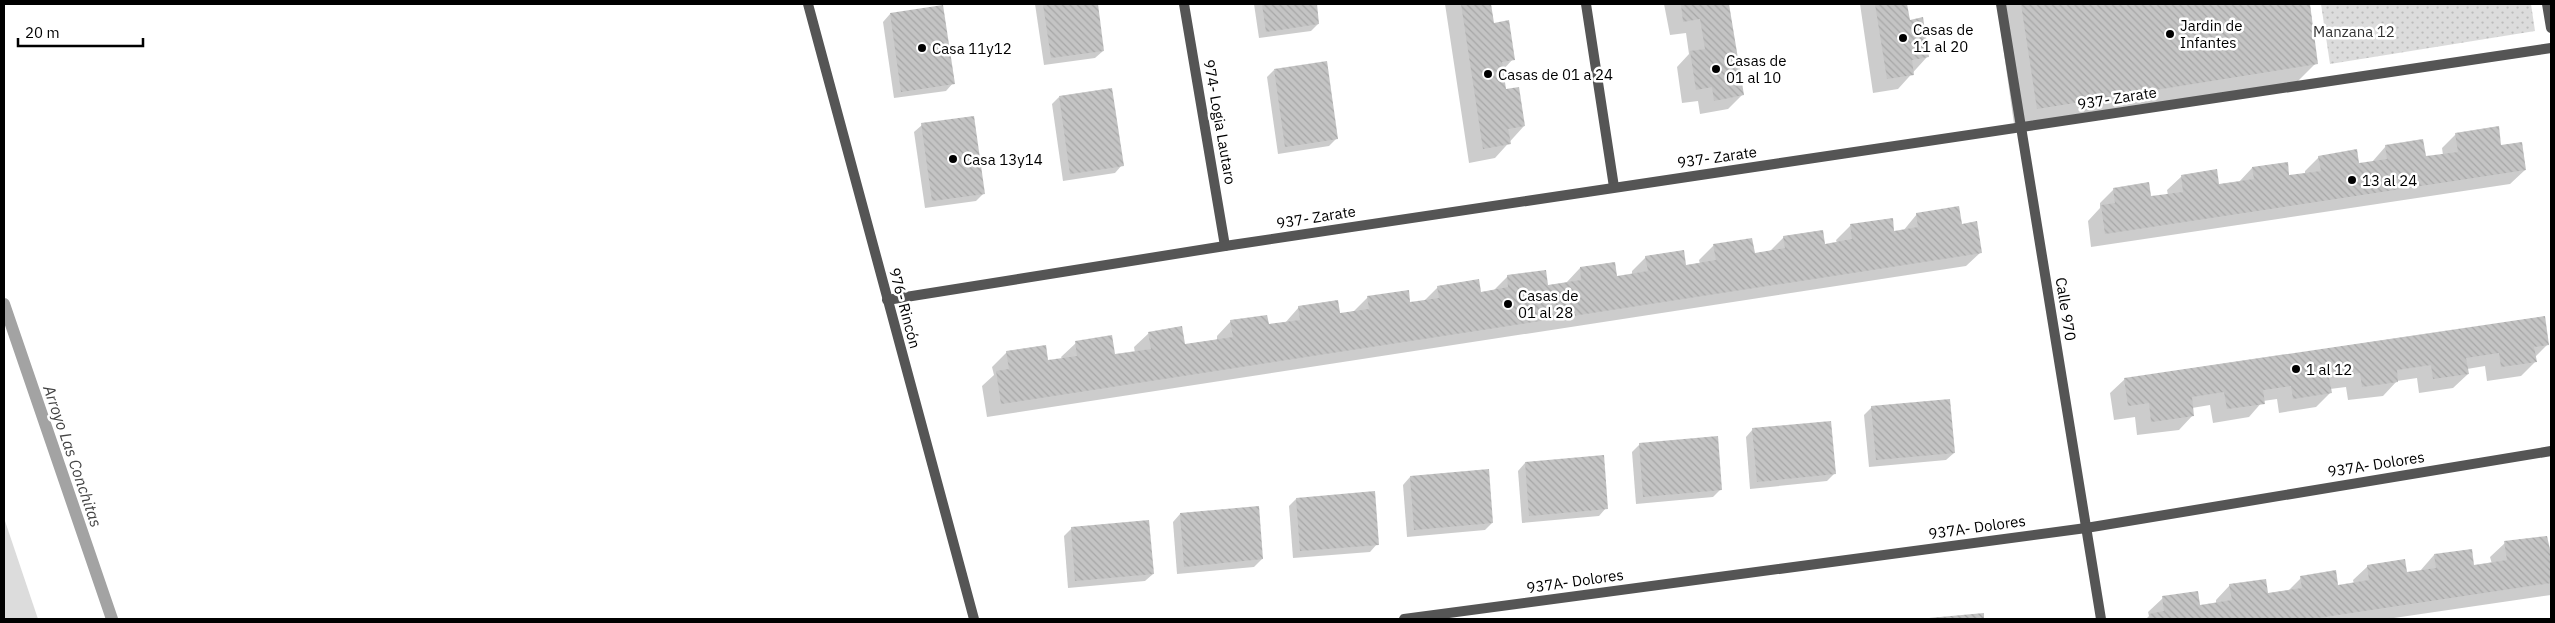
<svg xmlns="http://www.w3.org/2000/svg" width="2555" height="623" font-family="'IBM Plex Sans',sans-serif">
<defs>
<pattern id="park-dots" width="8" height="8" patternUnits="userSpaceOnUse" patternTransform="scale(1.25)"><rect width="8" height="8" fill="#dcdcdc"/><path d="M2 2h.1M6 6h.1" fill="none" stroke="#bbb" stroke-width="1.8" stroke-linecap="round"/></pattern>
<pattern id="building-back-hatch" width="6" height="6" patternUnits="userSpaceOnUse" patternTransform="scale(1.25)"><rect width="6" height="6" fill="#c4c4c4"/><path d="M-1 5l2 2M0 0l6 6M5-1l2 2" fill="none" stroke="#a7a7a7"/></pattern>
</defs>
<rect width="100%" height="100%" fill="#fff"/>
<path fill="#dcdcdc" d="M4,518L38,619H4Z"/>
<path fill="url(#park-dots)" d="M2321,4H2531L2535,31L2330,64Z"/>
<g fill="#0003">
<path d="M1035,4H1096L1103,51L1095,58L1044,65Z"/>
<path d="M1254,4H1315L1318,24L1311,31L1259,38Z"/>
<path d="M1445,4H1489L1492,24L1513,59L1502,71L1505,90L1524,126L1495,158L1469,163Z"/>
<path d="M1664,4H1728L1742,95L1728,109L1700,114L1698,101L1682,103L1677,67L1689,54L1686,33L1670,35Z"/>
<path d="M1860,4H1906L1909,21L1927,57L1898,89L1873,93Z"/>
<path d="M1997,4H2309L2316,63L2294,85L2015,131Z"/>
<path d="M890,14L953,83L946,91L894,98L883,22Z"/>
<path d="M1274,70L1337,138L1329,146L1278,154L1267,77Z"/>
<path d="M1059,97L1122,165L1115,173L1063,181L1052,104Z"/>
<path d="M922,125L984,193L976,201L925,208L914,132Z"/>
<path d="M2456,134L2500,146L2525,170L2510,184L2091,247L2088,221L2100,208V203L2114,189L2150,198L2168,195L2167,190L2182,176L2218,185L2238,183L2252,168L2288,177L2305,175V171L2319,157L2358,164L2372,162L2386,146L2425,158L2443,155L2442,148Z"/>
<path d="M1917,214L1961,225L1981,252L1966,266L987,417L982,386L994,375L992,367L1007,352L1047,362L1062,359L1061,357L1076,343L1113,356L1135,353L1134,347L1149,333L1184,345L1217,340V336L1231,321L1268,325L1285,323L1299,307L1339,315L1354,311L1368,297L1409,303L1424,301L1438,287L1480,293L1493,291L1507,277L1547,286L1566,283L1580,268L1616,277L1632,275V271L1646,257L1685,266L1700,264L1699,260L1714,245L1754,254L1769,252L1784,237L1824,245L1837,243L1836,240L1851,225L1893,232L1903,231Z"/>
<path d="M2548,344L2535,357V362L2521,376L2487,381L2485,366L2467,369L2468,374L2453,388L2419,393L2417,378L2397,381L2383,396L2348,400L2346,387L2330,389V393L2316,407L2279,413L2277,399L2263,401L2249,417L2213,423L2210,405L2192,408L2193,415L2179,430L2137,435L2135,417L2114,420L2110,393L2125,379Z"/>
<path d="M1872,407L1954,453L1946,460L1869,467L1864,415Z"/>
<path d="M1753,429L1834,474L1827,481L1750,489L1746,437Z"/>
<path d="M1640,444L1721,489L1713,497L1636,504L1632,452Z"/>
<path d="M1525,463L1606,508L1599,516L1522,523L1518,471Z"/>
<path d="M1410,477L1492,523L1485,530L1407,537L1403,485Z"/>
<path d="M1296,499L1377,544L1370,552L1293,558L1289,506Z"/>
<path d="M1180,514L1262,559L1254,567L1177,574L1173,522Z"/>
<path d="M1072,528L1153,574L1145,581L1068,588L1064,536Z"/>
<path d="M2505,543L2551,555V595L2387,619H2146L2149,616L2148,612L2163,598L2199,607L2216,604V600L2230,585L2267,595L2287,592L2301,578L2337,586L2354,584L2353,580L2368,566L2406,573L2420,571L2434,555L2473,567L2492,564L2490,557Z"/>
<path d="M1982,614L1983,619H1928Z"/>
</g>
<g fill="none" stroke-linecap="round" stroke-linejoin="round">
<path stroke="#a3a3a3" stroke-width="12" d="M4,304L112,619"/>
</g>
<g fill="url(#building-back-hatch)">
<path d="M1043,4H1098L1104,51L1051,58Z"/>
<path d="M1262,4H1317L1319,24L1266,32Z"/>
<path d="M1461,4H1491L1494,23L1509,20L1515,60L1502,62L1506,89L1519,87L1525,126L1508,129L1511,144L1483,149Z"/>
<path d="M1681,4H1729L1744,95L1714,101L1712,87L1696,90L1690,51L1705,49L1700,19L1683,22Z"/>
<path d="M1875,4H1907L1910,20L1923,17L1929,57L1912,60L1914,75L1887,79Z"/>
<path d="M2021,4H2310L2318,64L2037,109Z"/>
<path d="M943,5L955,84L901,92L890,13Z"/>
<path d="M1327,61L1338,139L1285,147L1274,69Z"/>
<path d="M1112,88L1124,166L1070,174L1059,96Z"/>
<path d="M974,116L985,194L932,201L921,123Z"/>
<path d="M2499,126L2501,145L2522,142L2526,170L2105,234L2101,205L2115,203L2113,188L2149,182L2151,196L2183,192L2181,175L2217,169L2219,184L2254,179L2252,167L2288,162L2289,175L2321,171L2318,156L2357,149L2359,163L2387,159L2385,145L2423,139L2426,156L2458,152L2455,133Z"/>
<path d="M1959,206L1962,224L1977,221L1982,253L1001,404L996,371L1009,369L1006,351L1046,345L1048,360L1077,356L1075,341L1112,335L1115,354L1151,349L1148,332L1182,326L1185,344L1233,337L1230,320L1267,315L1269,324L1300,320L1298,306L1338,300L1340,313L1369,309L1367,296L1409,290L1410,302L1439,298L1437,286L1479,279L1481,292L1508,287L1507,275L1546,270L1548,285L1581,280L1580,267L1615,262L1617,276L1648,271L1645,256L1684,250L1686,265L1716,260L1713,244L1752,238L1755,253L1785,248L1783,236L1823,230L1825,244L1852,239L1850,224L1893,218L1894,231L1918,227L1916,213Z"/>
<path d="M2545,316L2549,345L2534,347L2537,362L2501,367L2499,353L2466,358L2469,374L2433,379L2431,365L2397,370L2398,382L2362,387L2360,373L2329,378L2332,393L2293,399L2291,386L2263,390L2265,404L2227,409L2224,392L2192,397L2194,416L2151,422L2149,403L2128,406L2124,378Z"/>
<path d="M1950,399L1955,453L1876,460L1871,406Z"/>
<path d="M1831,421L1836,474L1757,482L1752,428Z"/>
<path d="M1718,436L1722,490L1643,497L1639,443Z"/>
<path d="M1604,455L1608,509L1529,516L1525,462Z"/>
<path d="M1489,469L1493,523L1414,530L1410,476Z"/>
<path d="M1375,491L1379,545L1300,551L1296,498Z"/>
<path d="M1259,506L1263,559L1184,567L1180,513Z"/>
<path d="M1149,520L1154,574L1075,581L1071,527Z"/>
<path d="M2547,536L2551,554V583L2311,619H2150L2149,614L2164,611L2162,596L2198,591L2200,605L2232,600L2229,584L2266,579L2268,593L2302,588L2300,576L2336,570L2338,585L2369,580L2367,565L2405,559L2407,572L2436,568L2434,554L2472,549L2474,565L2507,560L2504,541Z"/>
<path d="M1984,613V619H1929V618Z"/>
</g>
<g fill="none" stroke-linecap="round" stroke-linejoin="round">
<g stroke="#555" stroke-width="10">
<path d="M808,4L974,619"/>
<path d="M1184,4L1225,246"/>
<path d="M1586,4L1614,187"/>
<path d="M2001,4L2101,619"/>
<path d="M2547,4L2551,28"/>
<path d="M887,300L1225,246L2551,48"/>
<path d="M1404,619L2086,528L2551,451"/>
</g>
</g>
<g fill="#000" stroke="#fff" stroke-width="2">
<circle cx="2170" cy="34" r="5"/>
<circle cx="1903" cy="38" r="5"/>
<circle cx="922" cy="48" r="5"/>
<circle cx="1716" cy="69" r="5"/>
<circle cx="1488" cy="74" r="5"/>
<circle cx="953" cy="159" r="5"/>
<circle cx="2352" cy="180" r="5"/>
<circle cx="1508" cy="304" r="5"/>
<circle cx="2296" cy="369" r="5"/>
</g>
<g text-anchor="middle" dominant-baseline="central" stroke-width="5" stroke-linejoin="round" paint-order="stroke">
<g font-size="15" fill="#000" stroke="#fff" text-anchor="start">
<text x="2180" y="25">Jardin de<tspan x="2180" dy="17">Infantes</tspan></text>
<text x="1913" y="29">Casas de<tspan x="1913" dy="17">11 al 20</tspan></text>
<text x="932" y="48">Casa 11y12</text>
<text x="1726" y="60">Casas de<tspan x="1726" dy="17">01 al 10</tspan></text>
<text x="1498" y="74">Casas de 01 a 24</text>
<text x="963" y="159">Casa 13y14</text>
<text x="2362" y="180">13 al 24</text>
<text x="1518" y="295">Casas de<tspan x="1518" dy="17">01 al 28</tspan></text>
<text x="2306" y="369">1 al 12</text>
</g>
<g font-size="15" fill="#333" stroke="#fff">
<text x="2354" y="31">Manzana 12</text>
</g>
<g font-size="15" fill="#000" stroke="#fff">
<text transform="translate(2117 98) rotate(-9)">937- Zarate</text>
<text transform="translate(1220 122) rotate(80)">974- Logia Lautaro</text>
<text transform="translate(1717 157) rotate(-8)">937- Zarate</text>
<text transform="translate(1316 217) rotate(-9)">937- Zarate</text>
<text transform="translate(905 308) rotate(75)">976- Rincón</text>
<text transform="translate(2066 309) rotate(81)">Calle 970</text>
<text transform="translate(2376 464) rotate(-9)">937A- Dolores</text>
<text transform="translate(1977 527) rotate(-8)">937A- Dolores</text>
<text transform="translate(1575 581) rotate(-8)">937A- Dolores</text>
</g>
<g font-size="16" font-style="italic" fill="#444" stroke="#fff">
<text transform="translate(73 456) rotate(71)">Arroyo Las Conchitas</text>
</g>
</g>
<rect width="2555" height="623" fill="none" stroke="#000000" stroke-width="10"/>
<path d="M18 38v8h125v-8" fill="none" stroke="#000000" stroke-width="2.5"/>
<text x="25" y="38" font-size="15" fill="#000000" stroke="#ffffff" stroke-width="4" paint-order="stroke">20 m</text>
</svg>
